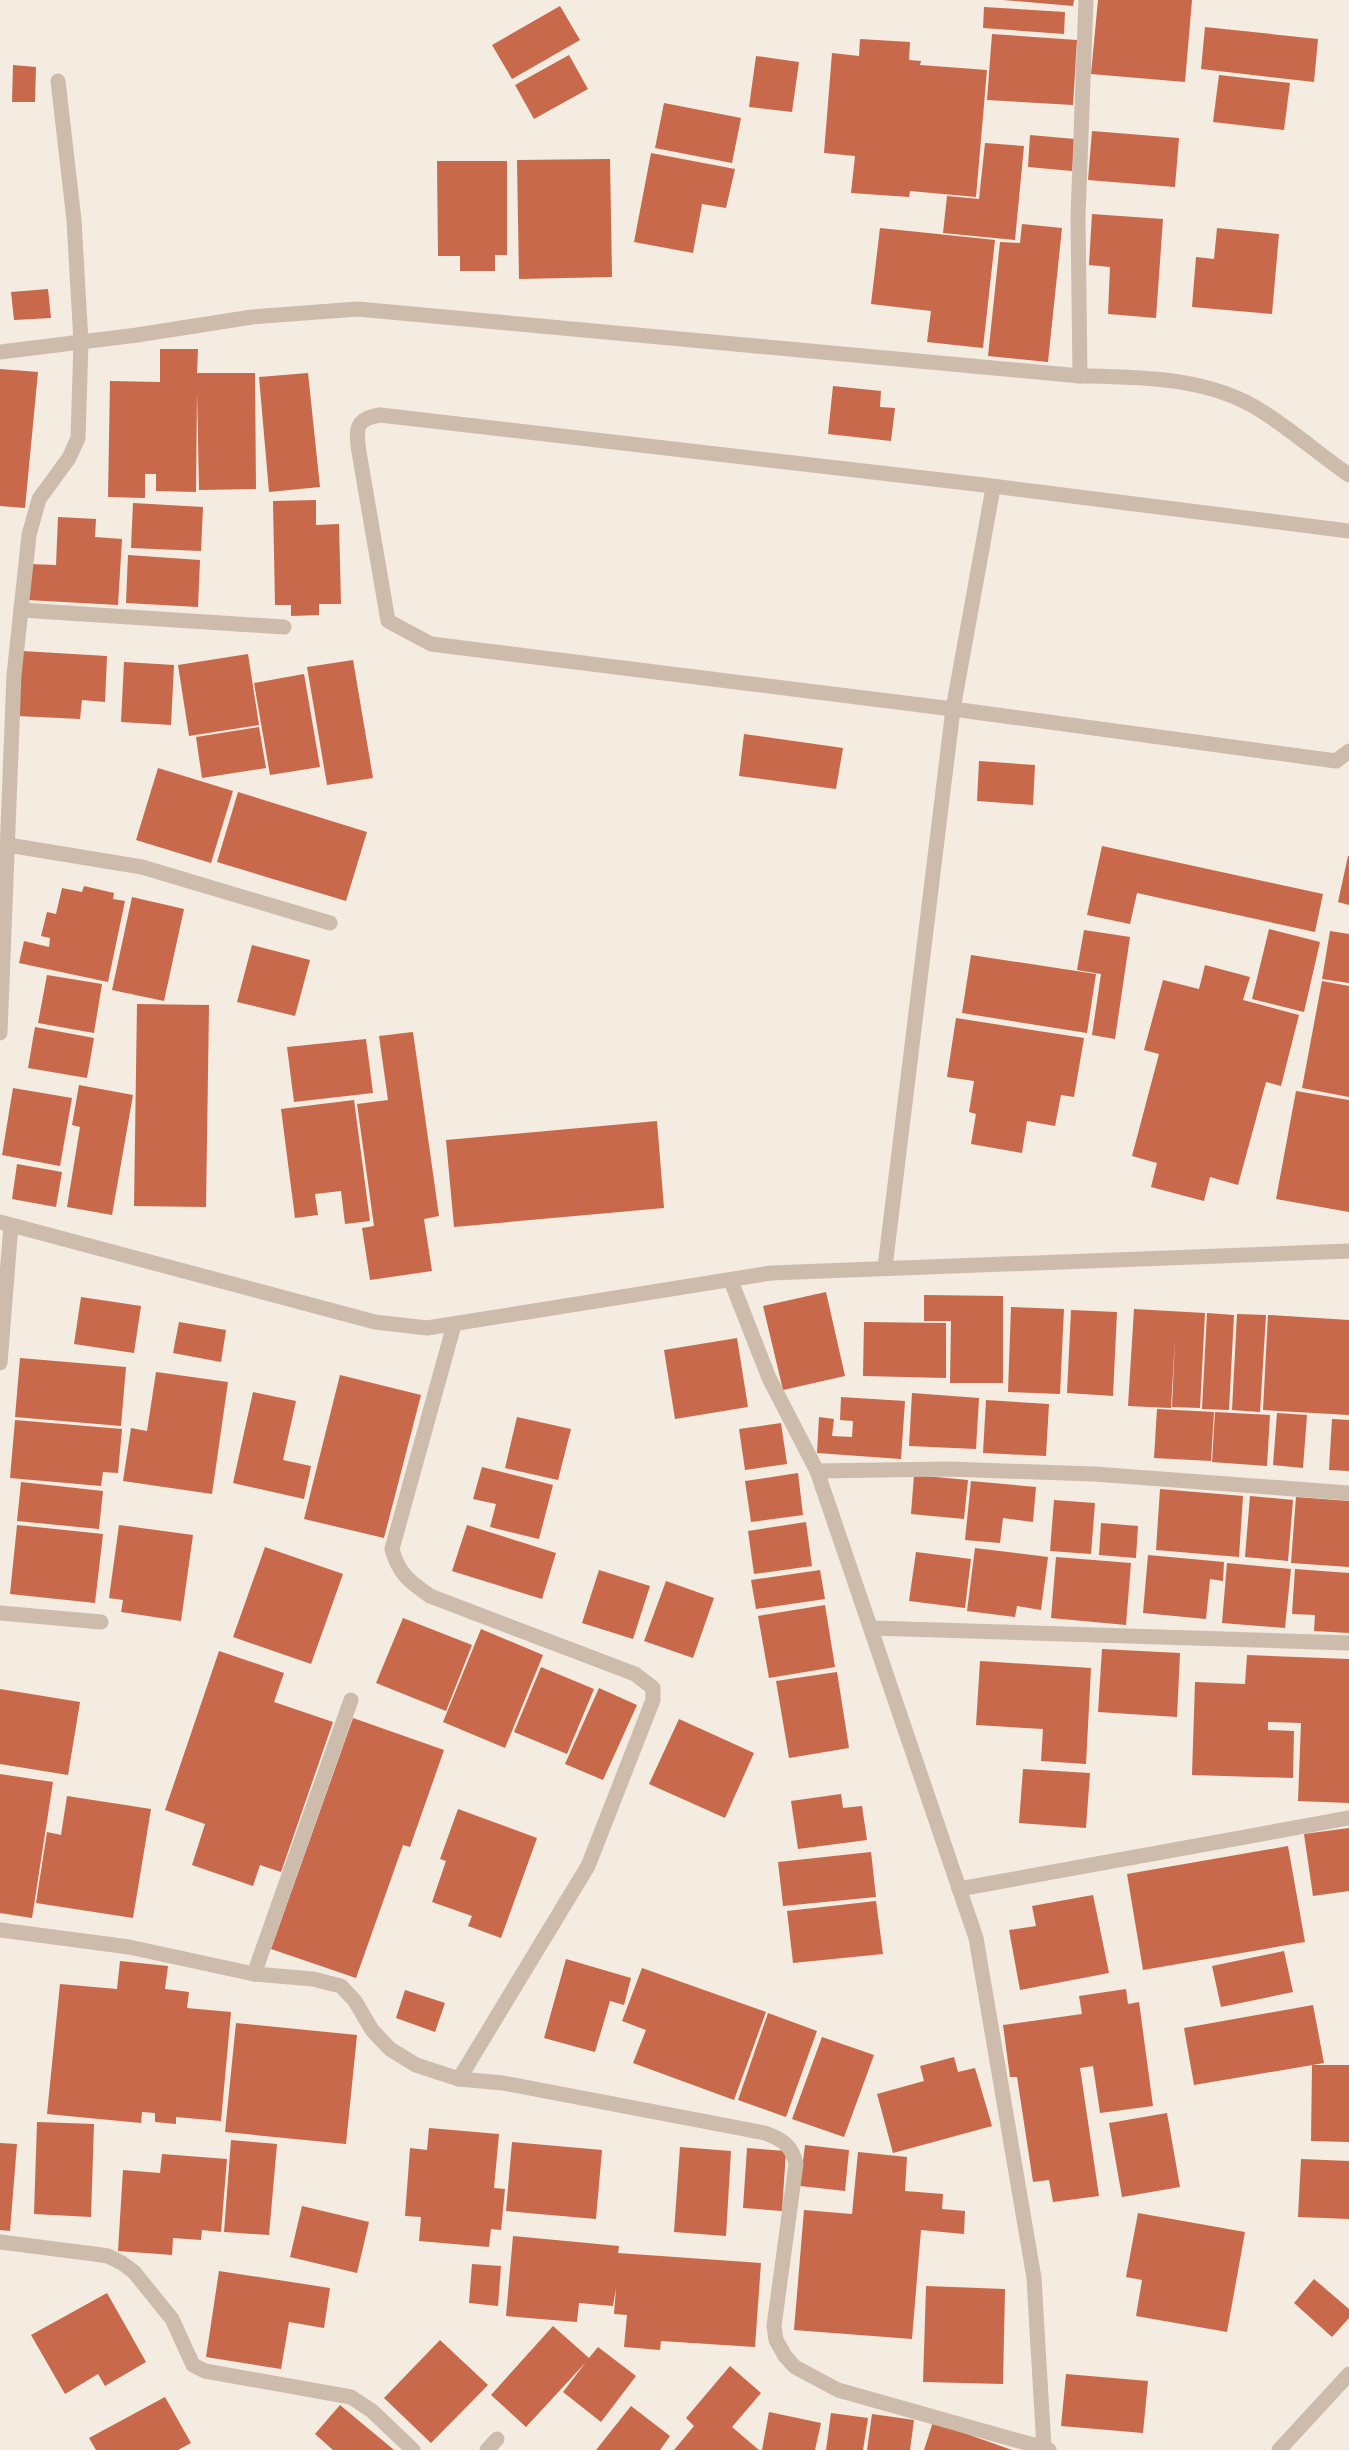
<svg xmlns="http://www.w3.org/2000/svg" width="1349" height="2450" font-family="'Source Sans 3',sans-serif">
<rect width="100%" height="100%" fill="#f4ebe1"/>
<g fill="#c8694b">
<path d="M1003,0H1074L1073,6Z"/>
<path d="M1098,0H1192L1185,82L1091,74Z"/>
<path d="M560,6L580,40L512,79L492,45Z"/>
<path d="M984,7L1065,12L1064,34L983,28Z"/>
<path d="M1205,27L1318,39L1314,82L1201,69Z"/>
<path d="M992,34L1077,40L1073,105L987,100Z"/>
<path d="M860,39L910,42L909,60L921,61L920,65L987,70L976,197L910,191L909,197L851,193L855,156L824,153L832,53L859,56Z"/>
<path d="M569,55L588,89L534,119L515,85Z"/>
<path d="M756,56L799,62L792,112L749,107Z"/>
<path d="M13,65L36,67L35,102H12Z"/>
<path d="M1219,75L1290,83L1284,130L1213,122Z"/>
<path d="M664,103L741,118L732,163L655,148Z"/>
<path d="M1092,131L1179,138L1175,187L1088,180Z"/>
<path d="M1030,135L1075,139L1072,171L1028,167Z"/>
<path d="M985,143L1024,146L1015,240L943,233L947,196L979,199Z"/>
<path d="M651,153L735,169L726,208L702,204L693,253L634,242Z"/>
<path d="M610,159L612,277L519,279L517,160Z"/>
<path d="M437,161H507V255H495V271H460V256H438Z"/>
<path d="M1092,214L1163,219L1156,318L1108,314L1110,267L1089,265Z"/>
<path d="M1022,224L1062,228L1048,362L988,356L1000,242L1020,243Z"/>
<path d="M880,228L995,240L983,348L927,342L931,311L871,304Z"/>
<path d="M1217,228L1279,234L1272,314L1192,307L1196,257L1214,259Z"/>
<path d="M48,289L51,318L14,320L11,292Z"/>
<path d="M160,349H198L197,373H255L256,489L199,490L197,391L196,492L156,491V474H145V498L108,497L110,381L160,382Z"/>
<path d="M0,369L38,372L25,508L0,506Z"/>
<path d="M308,373L320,487L269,492L259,377Z"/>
<path d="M833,386L881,391L880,407L895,408L891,441L828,434Z"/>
<path d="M316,500V525L339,524L341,604H319V615L291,616V605H275L273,501Z"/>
<path d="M133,503L203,507L201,551L131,548Z"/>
<path d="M58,517L96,519L95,537L122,539L118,605L28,600L30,564L56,565Z"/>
<path d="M128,555L200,560L198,607L126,603Z"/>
<path d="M22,651L107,656L105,702L82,700L80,719L18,716Z"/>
<path d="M248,654L259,725L189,736L178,665Z"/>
<path d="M353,660L373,778L327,785L307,667Z"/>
<path d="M124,662L174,665L171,725L121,722Z"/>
<path d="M304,674L320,767L270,775L254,683Z"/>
<path d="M259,727L266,768L202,778L196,737Z"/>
<path d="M744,734L843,748L836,789L739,776Z"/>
<path d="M979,761L1035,765L1033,805L977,801Z"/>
<path d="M158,768L233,791L211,863L136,840Z"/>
<path d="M238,792L367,832L346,901L217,862Z"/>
<path d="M1102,846L1323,894L1315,932L1137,893L1130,924L1087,915Z"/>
<path d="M1348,856H1349V905L1338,902Z"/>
<path d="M84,886L114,893L113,899L125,901L108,982L19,963L24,941L49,947L50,938L41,936L47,912L56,914L62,888L82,892Z"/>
<path d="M132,897L184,909L164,1001L112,990Z"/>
<path d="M1269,929L1320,942L1304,1012L1252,999Z"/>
<path d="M1084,930L1130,937L1115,1039L1092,1035L1101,974L1077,970Z"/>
<path d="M1330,931L1349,934V983L1322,979Z"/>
<path d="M252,945L310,960L295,1016L237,1002Z"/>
<path d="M971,955L1096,974L1087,1033L962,1013Z"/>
<path d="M1205,965L1250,977L1243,1000L1299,1015L1281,1086L1266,1082L1238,1185L1210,1177L1204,1201L1151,1187L1157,1163L1132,1156L1159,1054L1144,1050L1163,980L1199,989Z"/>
<path d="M47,975L102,984L94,1033L38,1023Z"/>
<path d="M1322,981L1349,986V1097L1302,1088Z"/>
<path d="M137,1004L209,1005L206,1207L134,1206Z"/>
<path d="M956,1018L1084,1038L1074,1097L1061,1095L1055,1126L1027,1121L1022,1153L971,1144L976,1114L969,1112L974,1081L947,1077Z"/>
<path d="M35,1027L94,1038L87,1078L28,1068Z"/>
<path d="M413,1032L439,1216L424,1219L432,1271L370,1280L362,1228L374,1226L357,1104L388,1100L379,1036Z"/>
<path d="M366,1039L373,1093L294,1102L287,1047Z"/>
<path d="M79,1085L133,1095L112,1215L67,1207L80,1127L72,1125Z"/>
<path d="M13,1088L72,1098L60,1166L2,1155Z"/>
<path d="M1296,1091L1349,1100V1212L1276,1199Z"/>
<path d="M354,1100L370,1221L345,1224L341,1191L315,1194L318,1215L295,1218L281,1109Z"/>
<path d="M657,1121L664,1208L454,1227L446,1140Z"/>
<path d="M17,1164L62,1172L56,1207L12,1199Z"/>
<path d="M826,1292L845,1376L783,1390L763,1306Z"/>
<path d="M924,1295L1003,1296V1383H950L951,1321H924Z"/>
<path d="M81,1297L141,1306L134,1353L74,1344Z"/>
<path d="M1011,1307L1064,1309L1060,1394L1008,1392Z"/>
<path d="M1134,1309L1205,1313L1200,1408L1172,1407L1175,1338L1171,1408L1128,1406Z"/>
<path d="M1071,1310L1117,1312L1113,1396L1067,1393Z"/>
<path d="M1207,1313L1234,1315L1229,1410L1202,1409Z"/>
<path d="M1237,1314L1266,1315L1260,1412L1232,1410Z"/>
<path d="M1268,1315L1349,1320V1415L1263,1410Z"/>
<path d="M179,1322L226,1330L221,1362L173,1353Z"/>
<path d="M864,1322L946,1323V1378L863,1376Z"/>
<path d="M737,1338L748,1407L675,1419L664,1350Z"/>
<path d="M20,1358L126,1367L121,1426L15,1417Z"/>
<path d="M156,1372L228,1382L212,1494L123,1481L131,1428L147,1431Z"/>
<path d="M340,1375L421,1395L384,1538L304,1519Z"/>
<path d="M253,1392L296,1401L283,1460L311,1466L304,1499L233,1483Z"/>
<path d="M912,1393L979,1398L976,1449L909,1446Z"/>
<path d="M841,1397L905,1401L901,1459L817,1453L819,1417L834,1419L832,1436L852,1437L853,1421L840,1420Z"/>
<path d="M986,1400L1049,1404L1046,1456L983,1453Z"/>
<path d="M1157,1409L1214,1412L1211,1461L1154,1458Z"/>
<path d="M1215,1412L1270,1415L1267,1466L1212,1462Z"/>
<path d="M1277,1413L1307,1415L1303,1468L1273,1465Z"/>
<path d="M517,1417L571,1429L558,1480L505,1468Z"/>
<path d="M1332,1419L1349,1420V1471L1329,1470Z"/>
<path d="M15,1420L122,1429L118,1473L103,1472L101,1486L10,1478Z"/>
<path d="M781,1423L787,1464L745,1470L739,1429Z"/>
<path d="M482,1467L553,1485L539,1539L490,1527L496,1504L473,1499Z"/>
<path d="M798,1473L803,1515L751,1522L745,1481Z"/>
<path d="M914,1475L968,1480L964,1519L911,1514Z"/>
<path d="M971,1481L1036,1487L1033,1522L1003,1518L1000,1543L965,1540Z"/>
<path d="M21,1482L103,1491L99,1529L17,1521Z"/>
<path d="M1160,1489L1243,1496L1239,1557L1156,1550Z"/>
<path d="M1250,1496L1293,1500L1288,1561L1245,1557Z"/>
<path d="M1296,1497L1349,1501V1567L1291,1563Z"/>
<path d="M1054,1500L1095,1503L1091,1554L1050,1551Z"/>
<path d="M806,1522L812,1566L754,1574L748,1531Z"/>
<path d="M1101,1523L1138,1526L1136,1558L1099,1555Z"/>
<path d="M17,1525L103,1534L95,1603L10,1594Z"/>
<path d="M119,1525L193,1535L181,1621L121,1612L123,1600L109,1598Z"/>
<path d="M467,1525L556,1553L542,1599L452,1571Z"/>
<path d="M265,1547L343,1574L311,1664L233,1637Z"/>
<path d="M975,1548L1048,1557L1041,1610L1017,1606L1015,1617L967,1611Z"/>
<path d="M916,1552L971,1559L965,1608L909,1601Z"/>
<path d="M1148,1555L1224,1562L1223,1581L1210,1579L1206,1619L1143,1613Z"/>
<path d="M1056,1557L1131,1563L1126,1625L1051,1618Z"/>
<path d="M1227,1563L1291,1569L1285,1628L1222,1623Z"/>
<path d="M1295,1569L1349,1573V1633L1314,1631L1315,1615L1292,1614Z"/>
<path d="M599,1570L650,1586L633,1639L582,1623Z"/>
<path d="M820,1570L825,1599L756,1609L751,1580Z"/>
<path d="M666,1581L714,1598L693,1658L644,1641Z"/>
<path d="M825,1605L835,1667L769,1678L758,1616Z"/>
<path d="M403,1618L472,1645L446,1711L376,1683Z"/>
<path d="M481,1629L543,1655L505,1748L443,1722Z"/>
<path d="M1102,1649L1180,1653L1177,1717L1098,1712Z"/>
<path d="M219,1651L284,1673L274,1702L333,1722L281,1872L260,1865L253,1886L192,1865L205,1824L165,1810Z"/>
<path d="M1247,1655L1349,1659V1803L1298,1801L1301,1723L1268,1722V1730L1294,1731L1293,1778L1192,1775L1195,1682L1245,1684Z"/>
<path d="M980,1661L1091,1668L1086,1764L1041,1761L1043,1729L976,1725Z"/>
<path d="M541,1667L594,1689L567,1754L514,1732Z"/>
<path d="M837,1672L849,1748L789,1758L776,1681Z"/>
<path d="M599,1688L637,1705L603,1780L565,1764Z"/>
<path d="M0,1689L80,1702L68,1775L0,1764Z"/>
<path d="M353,1718L444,1750L410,1847L403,1845L356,1978L271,1949Z"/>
<path d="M679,1719L754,1753L725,1818L649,1784Z"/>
<path d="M1023,1769L1090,1773L1086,1828L1019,1823Z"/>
<path d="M0,1774L53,1782L32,1918L0,1913Z"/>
<path d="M841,1794L843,1808L862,1806L867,1840L798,1849L791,1801Z"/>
<path d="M67,1796L151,1809L133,1918L36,1903L47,1832L61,1835Z"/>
<path d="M458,1809L537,1838L501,1938L468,1926L472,1916L432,1902L446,1861L440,1859Z"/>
<path d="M1349,1828V1891L1313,1896L1304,1834Z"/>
<path d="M1288,1846L1305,1942L1143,1970L1127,1874Z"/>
<path d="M871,1852L876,1897L783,1906L778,1862Z"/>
<path d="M1093,1895L1109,1973L1020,1990L1009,1930L1036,1926L1032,1906Z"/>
<path d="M876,1901L883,1954L793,1963L787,1911Z"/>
<path d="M1284,1951L1293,1992L1221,2007L1212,1966Z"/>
<path d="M566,1959L631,1978L624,2005L610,2001L595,2052L544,2038Z"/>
<path d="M120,1961L168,1966L165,1989L189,1992L187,2008L231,2012L221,2121L176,2117V2124L155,2122V2113L142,2112L141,2123L47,2114L60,1984L117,1989Z"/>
<path d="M642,1968L766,2012L734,2100L633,2063L646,2030L622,2021Z"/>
<path d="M1126,1989L1128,2004L1139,2002L1153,2106L1100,2113L1093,2066L1080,2068L1099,2196L1053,2202L1049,2180L1033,2182L1017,2077H1010L1003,2025L1082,2014L1079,1996Z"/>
<path d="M405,1990L445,2003L435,2032L396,2018Z"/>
<path d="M1313,2005L1324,2063L1194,2085L1184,2028Z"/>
<path d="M768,2013L817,2031L786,2117L738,2100Z"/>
<path d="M236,2023L357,2035L346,2144L225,2132Z"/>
<path d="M822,2037L874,2055L844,2137L792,2119Z"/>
<path d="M954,2057L958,2072L975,2068L992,2126L893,2153L877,2094L924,2081L920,2066Z"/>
<path d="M1312,2065H1349V2142L1311,2141Z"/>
<path d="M1167,2113L1180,2187L1122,2197L1109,2123Z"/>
<path d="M37,2122L94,2124L91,2217L34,2214Z"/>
<path d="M429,2128L499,2134L494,2188L505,2189L501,2230L491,2229L489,2247L419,2241L421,2217L405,2216L410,2148L427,2150Z"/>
<path d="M231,2140L277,2144L269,2235L224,2232Z"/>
<path d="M512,2142L602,2150L596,2219L506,2211Z"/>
<path d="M0,2143L17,2144L10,2231L0,2230Z"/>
<path d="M805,2145L849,2150L845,2191L800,2186Z"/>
<path d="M680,2147L731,2151L726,2236L674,2232Z"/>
<path d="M747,2148L786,2151L782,2211L743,2208Z"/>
<path d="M858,2152L907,2157L905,2191L943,2194L942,2209L965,2211L964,2234L921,2230L912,2339L794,2330L804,2210L852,2214Z"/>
<path d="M162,2154L227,2159L221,2232L202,2230L201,2240L173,2238L172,2255L118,2251L123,2170L160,2173Z"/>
<path d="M1301,2159L1349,2161V2219L1298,2217Z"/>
<path d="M302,2206L369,2222L357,2273L290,2257Z"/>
<path d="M1138,2213L1245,2232L1227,2332L1136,2316L1142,2280L1126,2277Z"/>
<path d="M513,2236L619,2246L618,2253L761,2263L755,2347L661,2341L660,2350L624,2347L627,2315L614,2314L616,2288L613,2306L579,2303L577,2322L506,2316Z"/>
<path d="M472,2264L501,2266L498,2306L469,2303Z"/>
<path d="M219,2271L330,2288L324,2328L289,2322L281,2369L206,2357Z"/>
<path d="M1314,2279L1349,2309V2318L1332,2337L1294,2303Z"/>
<path d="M926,2286L1005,2289L1003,2384L923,2382Z"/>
<path d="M107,2293L146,2362L105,2386L98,2374L65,2394L31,2335Z"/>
<path d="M553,2326L589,2358L598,2347L636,2376L601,2422L563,2392L586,2362L526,2427L491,2395Z"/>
<path d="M440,2340L488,2385L431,2443L384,2398Z"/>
<path d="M730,2366L761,2393L732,2427L759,2450H674L694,2426L686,2418Z"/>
<path d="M1066,2374L1148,2381L1143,2433L1061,2426Z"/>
<path d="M165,2397L191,2443L178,2450H96L89,2438Z"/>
<path d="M340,2405L394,2450H333L315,2434Z"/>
<path d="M631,2406L670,2436L660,2450H596Z"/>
<path d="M769,2412L821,2423L815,2450H762Z"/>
<path d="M831,2413L868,2418L863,2450H826Z"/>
<path d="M872,2414L914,2420L910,2450H867Z"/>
<path d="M933,2422L1012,2450H924Z"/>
</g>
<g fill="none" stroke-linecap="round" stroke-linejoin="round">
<g stroke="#cdbbac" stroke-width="15">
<path d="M0,352L137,335L252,317L358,309L1080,376C1141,377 1210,377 1263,412C1293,431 1320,455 1349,475"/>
<path d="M1080,376L1078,217L1086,0"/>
<path d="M1349,531L976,484L380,415C354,419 356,430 359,452L388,621L431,644L953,709L1336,761L1349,751"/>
<path d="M21,610L284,627"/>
<path d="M8,845L142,867L330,923"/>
<path d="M0,1033L14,675L29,535L39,499L69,458L78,438L81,342L74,220L58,81"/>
<path d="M0,1222L375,1322L427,1328L771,1273L1349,1251"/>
<path d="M885,1267L953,709L993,488"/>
<path d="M731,1281L769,1378L817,1471L976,1938L1034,2278L1044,2448L1049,2450"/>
<path d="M454,1325L392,1549C398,1573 410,1582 430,1596L635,1674L653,1688V1700L588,1866L459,2079"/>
<path d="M0,1363L11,1225"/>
<path d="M817,1471L948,1469L1094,1474L1349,1493"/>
<path d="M0,1613L101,1622"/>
<path d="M872,1628L1349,1643"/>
<path d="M959,1889L1349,1818"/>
<path d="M0,1930L129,1947L254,1974L313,1979L341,1986L355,2001L372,2030L390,2049L416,2065L459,2079L503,2083L765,2133C781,2139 792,2145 796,2164L774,2326L776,2340L785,2356L795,2367L838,2390L1044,2448"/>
<path d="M254,1974L351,1700"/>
<path d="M0,2242L94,2254L108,2256L122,2263L134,2272L172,2319L193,2365L205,2371L351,2397L372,2411L413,2450"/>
<path d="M487,2450L497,2439"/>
<path d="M1279,2450L1349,2374"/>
</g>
</g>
</svg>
